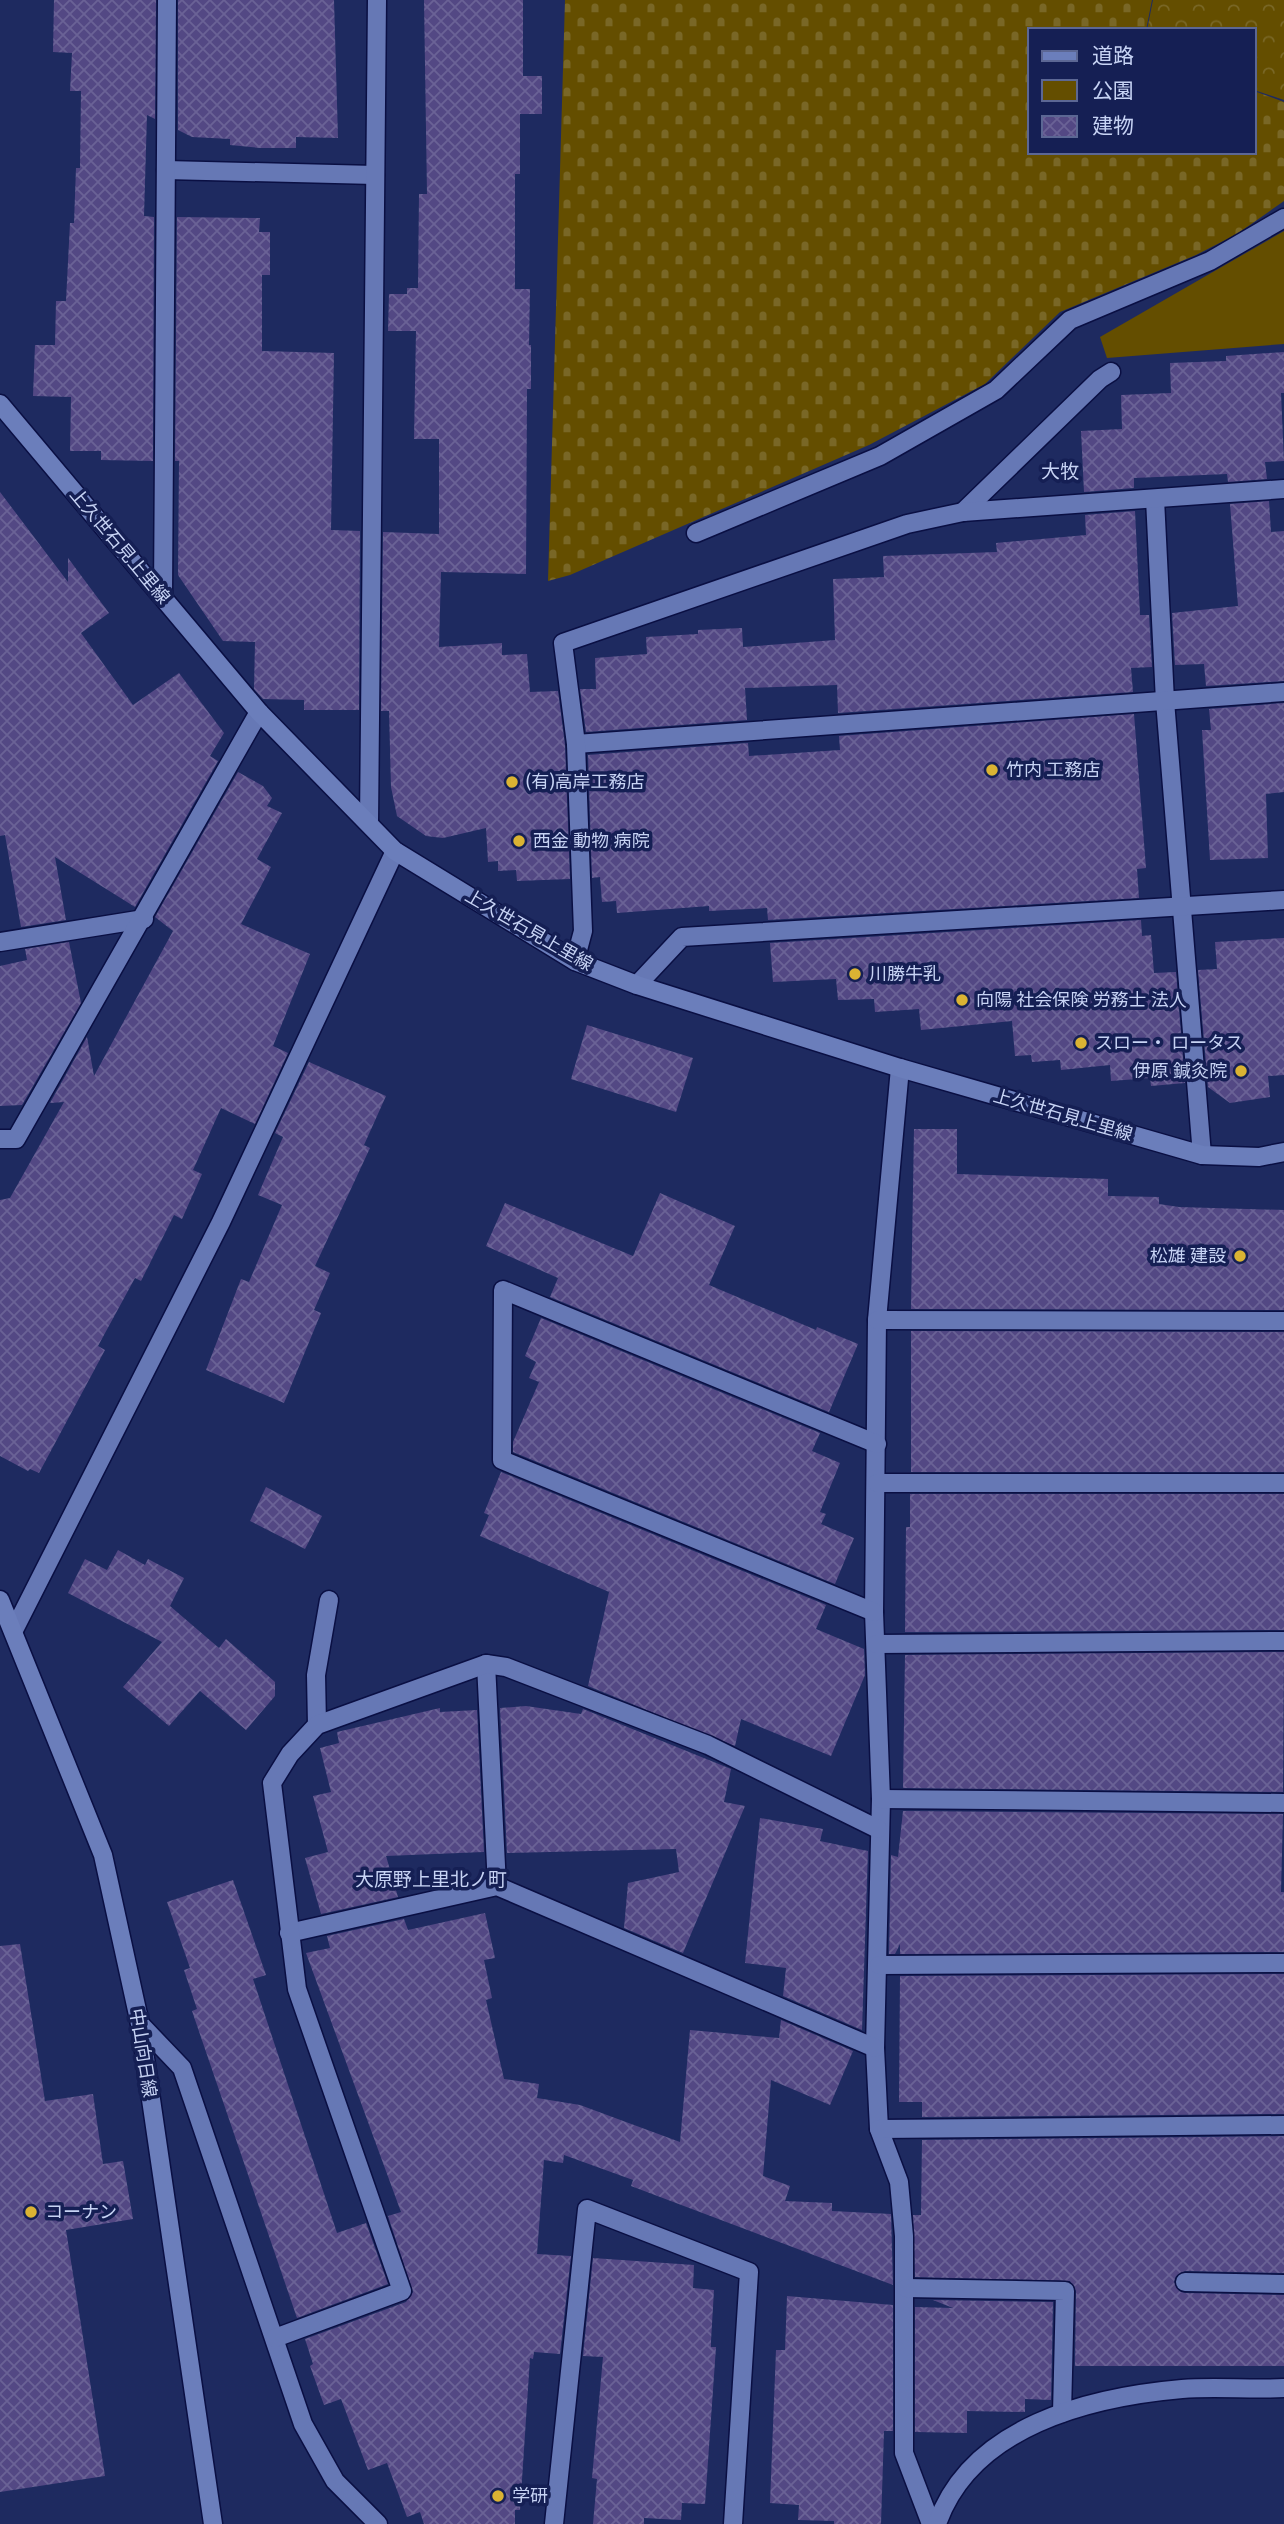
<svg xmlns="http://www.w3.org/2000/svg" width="1284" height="2524" font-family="'Fira Sans Condensed','Noto Sans JP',sans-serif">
<defs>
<pattern id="forest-crowns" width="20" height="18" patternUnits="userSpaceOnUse" patternTransform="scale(1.75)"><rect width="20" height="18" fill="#644e00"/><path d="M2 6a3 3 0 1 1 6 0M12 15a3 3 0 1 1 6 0" fill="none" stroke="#796726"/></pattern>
<pattern id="cemetery-stones" width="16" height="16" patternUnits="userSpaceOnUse" patternTransform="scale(1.75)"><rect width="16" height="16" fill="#644e00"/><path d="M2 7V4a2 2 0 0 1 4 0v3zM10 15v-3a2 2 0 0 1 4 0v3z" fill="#796726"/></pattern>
<pattern id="building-cross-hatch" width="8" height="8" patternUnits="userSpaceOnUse" patternTransform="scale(1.75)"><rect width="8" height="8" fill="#534884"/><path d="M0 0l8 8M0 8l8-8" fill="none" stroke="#6a6296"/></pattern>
</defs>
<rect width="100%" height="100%" fill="#1e2a60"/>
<path fill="#644e00" d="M1284,231V344L1107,358L1100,337Z"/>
<path fill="url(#forest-crowns)" d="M1153,0H1284V100L1254,90V30H1147Z"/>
<path fill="url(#cemetery-stones)" d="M565,0H1152L1146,30H1030V152H1254V91L1284,102V201L1237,234L1196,255L1060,312L985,384L869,445L570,575L548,581Z"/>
<g fill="url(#building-cross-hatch)">
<path d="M54,0H156L155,119L147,115L144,216L154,217L153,461L101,460V451H70L71,397L33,396L35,345H55L56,301H66L70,223H74L76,168H80L81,91H70L72,53L53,52Z"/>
<path d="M178,0H334L338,138L296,137V148H260L230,145V139L192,137L178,130Z"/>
<path d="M424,0H523V76H542V114H520V174H515V289H530L529,345H531V389H527L526,574L441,572L439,647L502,643V655L527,654L530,692L558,691L565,745L570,879L517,881L516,870L498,871V861L488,862L486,828L443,838L426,836L397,816L391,787L389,711H381L383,532L439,534V439H414L416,331H388L389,294H407V288H418L419,194H427Z"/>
<path d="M177,217L260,218L259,232H270V275H262V351L334,353L331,530L360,531L359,710H304V700L263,699L254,689L255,642L223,641L178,575L179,461H175Z"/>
<path d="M1284,352V393H1281L1284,461L1265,462L1267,479L1228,482L1227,474L1134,478V488L1084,492L1081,431L1122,429L1121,395L1171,393L1170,363L1226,361V356Z"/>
<path d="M0,492L68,582V558L109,613L81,633L133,705L179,673L224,733L210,756L218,761L135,907L55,857L66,920L21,927L5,835L0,836Z"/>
<path d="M1269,501L1271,532L1284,531V681L1206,686L1204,664L1175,665L1172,613L1238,606L1230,504Z"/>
<path d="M1135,511L1140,615H1149L1152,667L1131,668L1133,692L838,713L837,685L745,688L747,720L586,732L580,689H596L595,658L647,654L646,637L698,634V630L742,628L743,647L835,640L833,579L884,577L883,556L997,552L996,543L1086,535L1085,515Z"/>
<path d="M1284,703V792L1266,794L1268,858L1210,860L1202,730H1211L1209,709Z"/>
<path d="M1134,714L1146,868L1137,869L1139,898L768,920L767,908L709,911V906L617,913L616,901L602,902L600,877L592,878L588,755L748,743L749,756L840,750L839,736Z"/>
<path d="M238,772L263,786L272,798L267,806L282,813L257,859L271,867L241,924L310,954L273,1046L288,1053L255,1124L221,1108L193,1170L202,1174L182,1219L174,1215L141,1281L135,1278L98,1346L105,1350L39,1473L30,1469L28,1471L0,1456V1200L10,1198L64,1102L50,1103L87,1037L94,1076L173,931L155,917Z"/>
<path d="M1141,920L1142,936L1151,935L1154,973L1176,972L1185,1083L1151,1086L1150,1078L1111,1081L1110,1065L1061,1070L1060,1060L1032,1062L1031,1055L1015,1056L1012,1021L921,1030L919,1009L875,1012L874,999L838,1000L836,979L773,982L770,943Z"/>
<path d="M1284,938V1075L1268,1076L1270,1097L1230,1103L1208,1087L1198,970L1217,969L1215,942Z"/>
<path d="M69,942L81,1003L22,1105L0,1106V966L27,960L25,949Z"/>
<path d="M587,1025L693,1058L676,1112L571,1079Z"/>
<path d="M309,1062L386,1096L364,1145L370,1148L315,1266L330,1273L314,1310L321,1313L284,1403L206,1370L241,1279L249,1282L282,1205L258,1195L283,1137L275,1133Z"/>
<path d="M914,1129H957V1174L1108,1179V1196L1159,1197V1204L1179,1207L1284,1210V1310L911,1309Z"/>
<path d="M660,1193L735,1226L709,1285L816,1330L817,1327L858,1344L829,1412L550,1297L558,1278L486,1246L505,1203L633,1256Z"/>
<path d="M541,1318L820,1433L812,1451L840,1463L820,1512L826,1514L821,1524L854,1538L835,1584L513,1452V1442L539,1382L529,1378L536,1362L525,1356Z"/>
<path d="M911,1331L1284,1332V1472H911Z"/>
<path d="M501,1472L826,1605L816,1629L864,1649L865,1675L831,1756L741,1719L735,1746L588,1686L609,1592L480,1536L489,1515L484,1513Z"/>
<path d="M266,1487L322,1516L305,1549L250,1521Z"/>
<path d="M910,1494H1284V1630L905,1632L906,1527H910Z"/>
<path d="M118,1550L145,1565L148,1559L184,1578L170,1606L219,1648L226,1639L275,1682V1696L246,1730L200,1691L169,1726L123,1687L162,1642L68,1593L85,1559L107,1570Z"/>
<path d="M1284,1652L1283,1792L903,1788L905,1655Z"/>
<path d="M526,1706L581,1714L583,1709L731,1769L724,1802L745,1806L683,1953L624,1928L628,1883L679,1872L676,1849L507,1853L500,1708Z"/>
<path d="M440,1708V1712L477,1710L484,1852L386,1856L398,1897L321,1914L305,1858L328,1852L313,1796L331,1792L320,1748L339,1743L337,1732Z"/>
<path d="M903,1811L1283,1814L1281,1892H1284V1952L900,1954V1944L895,1954H889L891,1855L898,1857Z"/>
<path d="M760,1818L823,1829L820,1841L868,1851L862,2030L783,1996L786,1968L745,1963Z"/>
<path d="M233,1880L266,1975L253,1979L337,2233L366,2223L388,2284L297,2318L192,2011L197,2009L184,1970L190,1968L167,1902Z"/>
<path d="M485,1913L495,1958L484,1960L492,1998L486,2000L504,2079L539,2084L537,2098L580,2105L680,2142L690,2030L779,2038L781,2020L853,2051L830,2105L771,2080L763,2176L790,2186L785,2201L832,2203V2211L891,2214L893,2285L631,2186L633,2180L564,2155L563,2163L544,2160L537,2254L571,2256L560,2354L534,2352L533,2359L530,2358L520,2510H515V2524H424L420,2512L407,2517L387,2463L368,2470L341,2399L324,2405L310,2366L313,2364L305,2339L406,2302L413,2292L388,2216L401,2212L306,1953L330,1948L327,1936L404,1919L408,1930Z"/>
<path d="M20,1944L45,2101L93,2094L103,2164L123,2161L133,2219L66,2230L105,2476L0,2492V1946Z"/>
<path d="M1284,1974V2114L922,2117V2102H899L900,1976Z"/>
<path d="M1284,2136V2273L1185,2271L1176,2276L1174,2282L1179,2291L1185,2293L1284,2295V2366H1075L1076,2291L1070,2281L915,2277L913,2215H921L922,2140Z"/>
<path d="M593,2258L694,2265L693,2288L714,2290L711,2341V2347H716L705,2504L682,2503L681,2520L644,2518V2524H593L597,2479L592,2478L603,2357L583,2356Z"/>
<path d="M787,2296L893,2305V2431H884L881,2524H834V2521L798,2520L799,2505L770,2503L776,2350H785Z"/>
<path d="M933,2300L1053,2302L1051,2400L1025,2399V2412L967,2411V2433L915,2432V2307L953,2308Z"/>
</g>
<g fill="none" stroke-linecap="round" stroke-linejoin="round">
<defs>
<g id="lane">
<path d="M0,942L144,919"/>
<path d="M0,1139H16L259,712"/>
<path d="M317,1725L316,1675L329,1600"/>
</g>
<g id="street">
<path d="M166,170L375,175"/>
<path d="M1155,499L1165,701L1202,1155"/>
<path d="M963,512L1100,379L1111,372"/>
<path d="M696,533L880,456L996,390L1070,320L1210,261L1284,218"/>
<path d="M163,596L167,0"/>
<path d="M576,744L1284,692"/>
<path d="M369,823L377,0"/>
<path d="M575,961L583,931L576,744L563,643L907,524L963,512L1284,489"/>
<path d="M637,985L682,937L1284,900"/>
<path d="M900,1068L877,1320L874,1612L881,1799L875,2048L879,2129L899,2182L904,2236V2453L931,2524"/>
<path d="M877,1320L1284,1321"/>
<path d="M877,1483H1284"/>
<path d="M874,1612L502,1460L503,1290L877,1444"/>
<path d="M14,1630L221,1222L395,851"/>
<path d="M876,1644L1284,1641"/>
<path d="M486,1664L497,1886"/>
<path d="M881,1799L1284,1803"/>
<path d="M289,1933L497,1886L875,2048"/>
<path d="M879,1965L1284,1963"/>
<path d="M140,2024L182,2068L303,2424L335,2481L378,2524"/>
<path d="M879,2129L1284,2125"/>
<path d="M1185,2282L1284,2284"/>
<path d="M906,2288L1065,2291L1062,2413"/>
<path d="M275,2338L402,2291L297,1989L272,1783L290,1754L317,1725L486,1664L506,1667L708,1745L878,1829"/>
<path d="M554,2524L587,2209L749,2272L733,2524"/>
<path d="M937,2524C971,2426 1090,2397 1182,2389C1216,2386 1250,2390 1284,2388"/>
</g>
<g id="secondary">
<path d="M0,404L259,712L395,851L575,961L637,985L900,1068L1202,1155L1259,1157L1284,1152"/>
<path d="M0,1600L103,1855L140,2024L213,2524"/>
</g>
</defs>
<use href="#lane" stroke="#0a0f43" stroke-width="21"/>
<use href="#street" stroke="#0a0f43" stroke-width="21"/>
<use href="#secondary" stroke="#0a0f43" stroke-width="21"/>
<use href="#lane" stroke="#6678b5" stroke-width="18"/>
<use href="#street" stroke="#6678b5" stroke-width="18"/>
<use href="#secondary" stroke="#6b7ebb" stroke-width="18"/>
</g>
<g fill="#dab333" stroke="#151f54" stroke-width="2.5">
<circle cx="992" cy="770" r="7"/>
<circle cx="512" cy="782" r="7"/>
<circle cx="519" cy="841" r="7"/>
<circle cx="855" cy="974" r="7"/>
<circle cx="962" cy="1000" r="7"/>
<circle cx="1081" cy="1043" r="7"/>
<circle cx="1241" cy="1071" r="7"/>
<circle cx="1240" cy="1256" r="7"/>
<circle cx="31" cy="2212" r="7"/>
<circle cx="498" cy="2496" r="7"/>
</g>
<g text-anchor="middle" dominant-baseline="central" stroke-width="7" stroke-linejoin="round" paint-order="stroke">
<g font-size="18" fill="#c7d3f4" stroke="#151f54">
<text transform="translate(120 546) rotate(50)">上久世石見上里線</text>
<text transform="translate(529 930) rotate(30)">上久世石見上里線</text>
<text transform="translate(1063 1115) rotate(16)">上久世石見上里線</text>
<text transform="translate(143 2053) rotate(81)">中山向日線</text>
</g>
<g font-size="18" fill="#c7d3f4" stroke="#151f54" text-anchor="start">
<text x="1006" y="770">竹内 工務店</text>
<text x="526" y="782">(有)高岸工務店</text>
<text x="533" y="841">西金 動物 病院</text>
<text x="869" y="974">川勝牛乳</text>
<text x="976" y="1000">向陽 社会保険 労務士 法人</text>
<text x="1095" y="1043">スロー・ ロータス</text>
<text x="1227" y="1071" text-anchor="end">伊原 鍼灸院</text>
<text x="1226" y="1256" text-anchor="end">松雄 建設</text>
<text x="45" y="2212">コーナン</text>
<text x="512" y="2496">学研</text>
</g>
<g font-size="19" fill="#c7d3f4" stroke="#151f54">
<text x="1060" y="471">大牧</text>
<text x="431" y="1879">大原野上里北ノ町</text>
</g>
</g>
<rect x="1028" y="28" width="228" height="126" fill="#151f54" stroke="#5c6794" stroke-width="2"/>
<rect x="1042" y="51" width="35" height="10" fill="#6b7ebb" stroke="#5c6794" stroke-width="2"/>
<text x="1092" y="63" font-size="21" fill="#c7d3f4">道路</text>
<rect x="1042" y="80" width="35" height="21" fill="#644e00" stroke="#5c6794" stroke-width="2"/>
<text x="1092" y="98" font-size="21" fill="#c7d3f4">公園</text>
<rect x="1042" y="116" width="35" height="21" fill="url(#building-cross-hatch)" stroke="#5c6794" stroke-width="2"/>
<text x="1092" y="133" font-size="21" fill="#c7d3f4">建物</text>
</svg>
